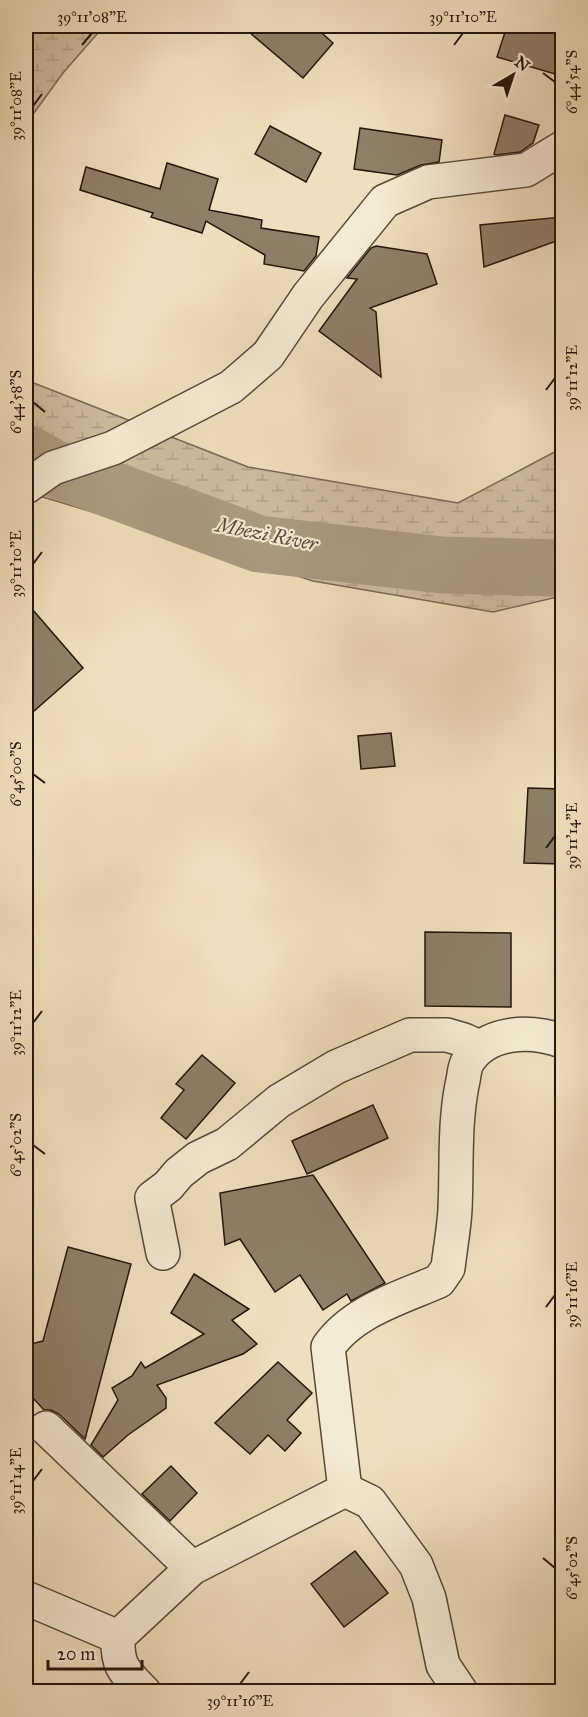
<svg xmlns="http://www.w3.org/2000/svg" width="588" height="1717" font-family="'IM FELL Great Primer',serif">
<defs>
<pattern id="wetland-marsh" width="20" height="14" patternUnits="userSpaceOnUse" patternTransform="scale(1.5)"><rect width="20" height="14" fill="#cdbd9e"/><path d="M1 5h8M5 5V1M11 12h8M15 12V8" fill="none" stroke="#b0a287"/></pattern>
</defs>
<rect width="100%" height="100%" fill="#f0dfbc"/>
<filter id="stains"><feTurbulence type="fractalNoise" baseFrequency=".00333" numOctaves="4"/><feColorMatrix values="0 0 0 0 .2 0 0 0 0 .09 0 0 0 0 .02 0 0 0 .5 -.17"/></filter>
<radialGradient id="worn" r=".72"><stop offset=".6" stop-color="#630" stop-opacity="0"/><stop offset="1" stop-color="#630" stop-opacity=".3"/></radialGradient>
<g fill="url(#wetland-marsh)" stroke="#786a55" stroke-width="1.5">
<path d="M26,26H104L63,73L26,124Z"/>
<path d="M26,380L248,467L458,503L562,448V596L493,612L313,581L182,539L26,492Z"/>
</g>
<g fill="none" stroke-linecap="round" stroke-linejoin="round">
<path stroke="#aa9b80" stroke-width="57" d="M26,453L53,468L259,544L442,565L562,568"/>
</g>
<g fill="#8e7f68" stroke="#23160c" stroke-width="1.5">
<path d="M242,26H314L333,43L303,78Z"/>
<path d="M507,26H562V76L497,57Z"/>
<path d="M505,115L539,125L533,143L520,152L496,155L494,154Z"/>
<path d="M270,126L321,153L306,182L255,154Z"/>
<path d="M360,128L442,140L439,162L421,165L397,175L354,169Z"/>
<path d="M167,163L218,179L209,210L262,220L261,228L319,237L316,256L304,271L264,264L265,255L206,221L202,233L151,217L153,213L80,190L86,167L160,189Z"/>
<path d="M562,217V239L484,267L480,225Z"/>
<path d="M376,246L427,254L437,284L370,308L376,312L381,377L319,331L357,279L347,278L371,248Z"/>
<path d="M26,602L83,668L26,718Z"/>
<path d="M391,733L395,766L361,769L358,736Z"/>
<path d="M528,788L562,789V864L524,863Z"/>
<path d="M425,932L511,933V1007L425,1006Z"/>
<path d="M202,1055L235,1083L186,1139L161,1118L184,1090L176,1084Z"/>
<path d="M373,1105L388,1138L307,1174L292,1141Z"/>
<path d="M313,1175L385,1283L351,1301L347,1294L323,1310L300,1275L275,1292L240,1239L225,1245L220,1193Z"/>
<path d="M68,1247L131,1264L85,1439L59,1414L51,1410H44L33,1398L26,1366V1345L43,1341Z"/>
<path d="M194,1274L249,1309L232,1320L257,1344L243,1354L157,1385L166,1398V1408L128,1435L103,1457L91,1445L118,1400L112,1388L132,1376L141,1362L145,1368L204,1334L171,1313Z"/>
<path d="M278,1362L312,1393L287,1420L301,1433L285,1451L268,1435L250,1454L215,1423Z"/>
<path d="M171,1466L197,1493L170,1521L142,1494Z"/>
<path d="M355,1551L388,1593L344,1627L311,1584Z"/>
</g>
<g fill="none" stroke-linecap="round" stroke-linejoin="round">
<defs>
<g id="street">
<path d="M26,487L53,468L113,448L231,387L268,355L308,296L385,201L428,182L526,170L562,148"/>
<path d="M163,1253L152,1198L168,1186L179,1173L198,1158L227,1144L279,1101L336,1067L410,1035H447L464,1040L479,1047"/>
<path d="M46,1428L192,1568"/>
<path d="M345,1490L370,1502L416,1565L429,1598L443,1665L461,1692"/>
<path d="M26,1598L118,1637"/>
<path d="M144,1692C124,1671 117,1667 118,1637L192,1568L345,1490L328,1347C353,1311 400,1298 439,1281L448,1268C450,1249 454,1229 455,1209C457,1167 454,1126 462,1085C464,1078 464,1069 467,1063C486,1030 531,1030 562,1041"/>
</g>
</defs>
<use href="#street" stroke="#564838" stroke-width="36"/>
<use href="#street" stroke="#f5ead3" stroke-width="33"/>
</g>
<path fill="none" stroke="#23160c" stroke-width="2" d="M82,45L92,33M454,45L463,33M543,73L555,82M33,106L42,94M546,390L555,378M33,402L45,412M33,564L42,552M33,774L45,783M546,848L555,836M33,1023L42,1011M33,1145L45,1154M546,1307L555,1295M33,1481L42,1469M543,1558L555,1568M240,1684L249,1672"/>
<g text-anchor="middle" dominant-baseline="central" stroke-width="4.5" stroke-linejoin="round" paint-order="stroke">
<g font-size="20" font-style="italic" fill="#594b3a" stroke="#f5ead3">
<text transform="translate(267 534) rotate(11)">Mbezi River</text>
</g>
</g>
<rect width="588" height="1717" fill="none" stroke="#f0dfbc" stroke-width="66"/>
<g transform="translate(513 75) rotate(39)" stroke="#f5ead3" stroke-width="4.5" paint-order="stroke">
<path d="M0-4.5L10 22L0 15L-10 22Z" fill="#23160c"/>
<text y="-9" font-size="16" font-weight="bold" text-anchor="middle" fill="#23160c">N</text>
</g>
<path d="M48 1660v9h94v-9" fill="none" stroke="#23160c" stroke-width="3"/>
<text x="57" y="1660" font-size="18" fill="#23160c" stroke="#f5ead3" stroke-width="4.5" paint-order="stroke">20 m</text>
<rect x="33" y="33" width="522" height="1651" fill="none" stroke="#23160c" stroke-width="2"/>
<g font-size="15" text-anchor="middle" fill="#23160c">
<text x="92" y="22">39°11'08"E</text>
<text x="463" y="22">39°11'10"E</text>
<text transform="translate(572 82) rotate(-90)" y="5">6°44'54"S</text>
<text transform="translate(16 106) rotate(-90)" y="5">39°11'08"E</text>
<text transform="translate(572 378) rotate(-90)" y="5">39°11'12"E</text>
<text transform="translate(16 402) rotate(-90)" y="5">6°44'58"S</text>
<text transform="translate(16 564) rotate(-90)" y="5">39°11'10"E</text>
<text transform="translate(16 774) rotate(-90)" y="5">6°45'00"S</text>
<text transform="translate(572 836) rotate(-90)" y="5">39°11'14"E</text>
<text transform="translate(16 1023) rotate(-90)" y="5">39°11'12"E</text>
<text transform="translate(16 1145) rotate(-90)" y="5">6°45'02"S</text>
<text transform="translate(572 1295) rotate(-90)" y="5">39°11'16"E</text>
<text transform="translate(16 1481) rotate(-90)" y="5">39°11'14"E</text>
<text transform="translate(572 1568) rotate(-90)" y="5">6°45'02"S</text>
<text x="240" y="1706">39°11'16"E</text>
</g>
<rect width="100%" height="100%" filter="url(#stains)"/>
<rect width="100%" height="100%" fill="url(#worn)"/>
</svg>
